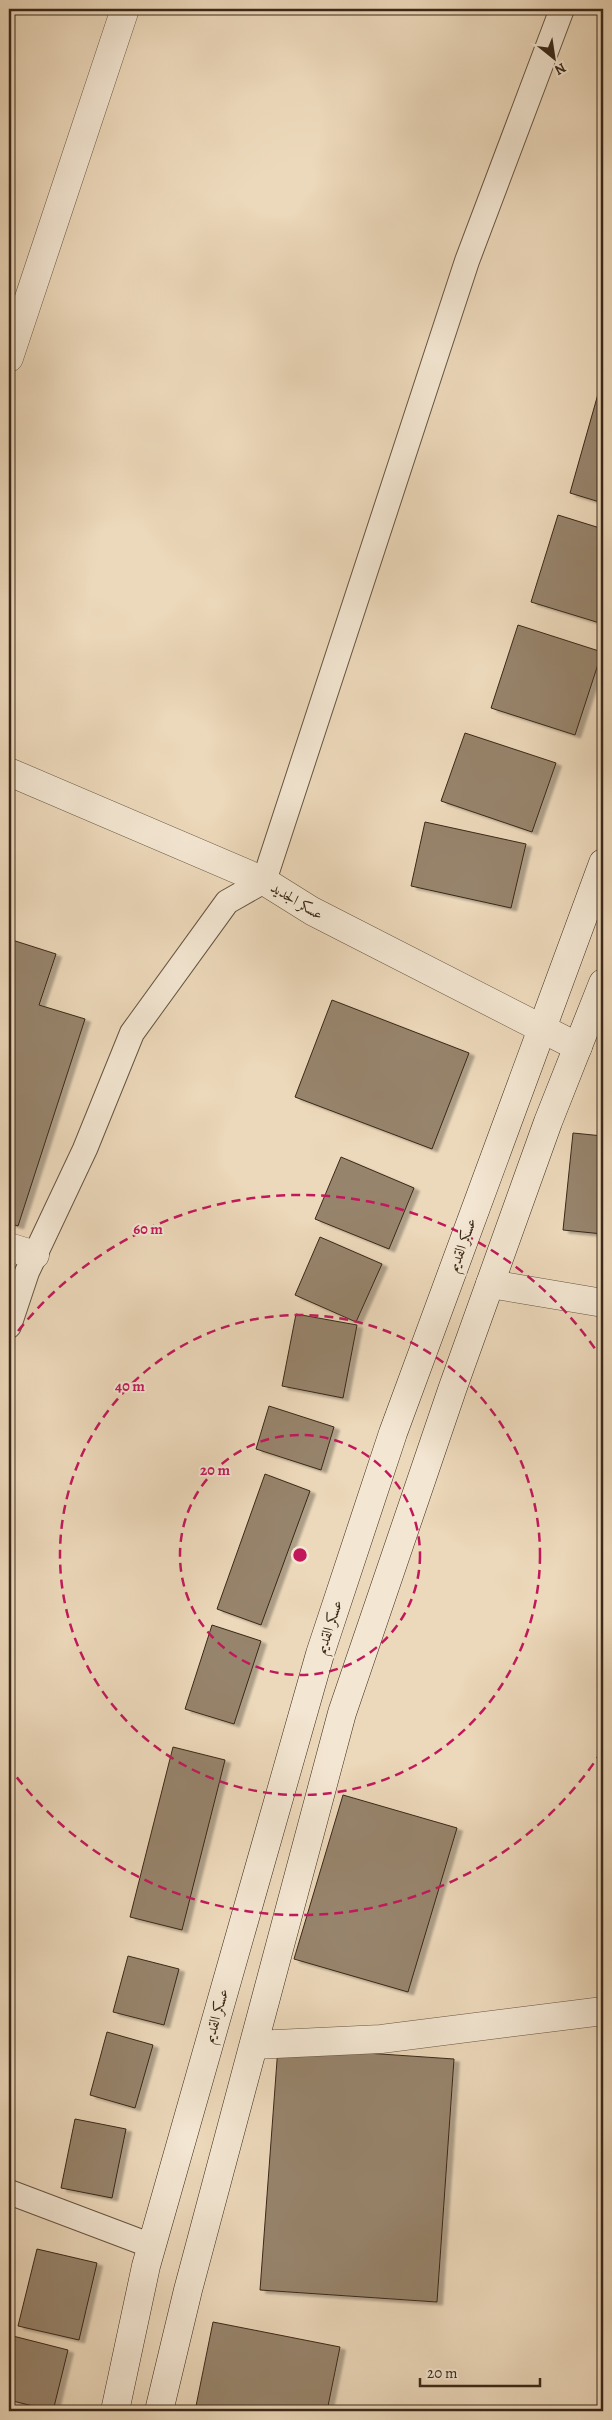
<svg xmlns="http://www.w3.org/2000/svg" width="612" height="2420" font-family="Alegreya,Amiri,serif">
<defs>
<filter id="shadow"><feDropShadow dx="5.5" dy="3" stdDeviation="1" flood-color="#0004"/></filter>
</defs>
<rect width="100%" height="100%" fill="#ecd8ba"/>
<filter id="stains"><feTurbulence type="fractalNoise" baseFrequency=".004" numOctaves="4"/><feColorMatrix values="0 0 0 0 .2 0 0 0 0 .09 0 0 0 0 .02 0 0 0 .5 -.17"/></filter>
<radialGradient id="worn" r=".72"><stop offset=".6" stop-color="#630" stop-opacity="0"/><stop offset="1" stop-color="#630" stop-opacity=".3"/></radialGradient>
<g fill="#97846c" stroke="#3a2818" filter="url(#shadow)">
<path d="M598,394L603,396V503L570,493Z"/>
<path d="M558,515L603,529V624L531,602Z"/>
<path d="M518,625L602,652L575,735L491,708Z"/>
<path d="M465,733L556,763L532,832L441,801Z"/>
<path d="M425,822L526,844L511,908L411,886Z"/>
<path d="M9,939L56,954L39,1005L85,1019L18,1226L9,1223Z"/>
<path d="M332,1000L469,1053L432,1149L295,1097Z"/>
<path d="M573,1133L603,1136V1234L563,1230Z"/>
<path d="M341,1157L414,1188L389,1249L315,1219Z"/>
<path d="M320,1237L382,1264L356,1322L295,1295Z"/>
<path d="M296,1314L357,1325L343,1398L282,1386Z"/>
<path d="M269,1406L334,1427L321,1470L256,1449Z"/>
<path d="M265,1474L310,1491L261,1625L217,1609Z"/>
<path d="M212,1625L261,1641L234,1724L185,1709Z"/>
<path d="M173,1747L225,1760L182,1930L130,1917Z"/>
<path d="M343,1795L457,1828L408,1992L294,1959Z"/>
<path d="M128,1956L179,1969L164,2025L113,2012Z"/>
<path d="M107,2032L153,2045L135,2108L90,2095Z"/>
<path d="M278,2047L454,2059L437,2302L260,2290Z"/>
<path d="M75,2119L126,2129L112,2198L61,2188Z"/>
<path d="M37,2249L97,2263L79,2340L18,2326Z"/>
<path d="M213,2322L340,2347L327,2411H195Z"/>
<path d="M9,2335L68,2350L53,2411L9,2400Z"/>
</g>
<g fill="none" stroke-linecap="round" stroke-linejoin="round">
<defs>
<g id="lane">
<path d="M9,1326L27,1272L85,1149L132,1033L227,902L264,881L467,261L562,9"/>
<path d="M9,2192L152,2246"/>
</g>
<g id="street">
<path d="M9,358L125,9"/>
<path d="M9,772L264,881L312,911L578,1047"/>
<path d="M9,1247L35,1255"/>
<path d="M490,1284L603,1303"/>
<path d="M254,2045L381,2039L603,2011"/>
</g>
<g id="secondary">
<path d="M115,2411L146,2266L320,1654L393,1433L603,863"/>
<path d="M159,2411L188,2290L342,1713L453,1387L548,1122L603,983"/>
</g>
</defs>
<use href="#lane" stroke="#665440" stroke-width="26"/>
<use href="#street" stroke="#665440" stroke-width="29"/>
<use href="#secondary" stroke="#3a2818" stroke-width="29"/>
<use href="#lane" stroke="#f3e6d2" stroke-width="24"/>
<use href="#street" stroke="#f3e6d2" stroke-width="28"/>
<use href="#secondary" stroke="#f3e6d2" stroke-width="28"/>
</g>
<g fill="none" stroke="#c2185b" stroke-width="2.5" stroke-dasharray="9 6">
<circle cx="300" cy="1555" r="120"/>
<circle cx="300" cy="1555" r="240"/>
<path d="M602 1751A360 360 0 0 1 9 1767M9 1343A360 360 0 0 1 602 1359"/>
</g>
<g text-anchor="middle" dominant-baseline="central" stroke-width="4" stroke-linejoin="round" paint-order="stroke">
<g font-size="15" fill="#3a2818" stroke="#f3e6d2">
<text transform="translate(297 901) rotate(31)">عسكر الجديد</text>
<text transform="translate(462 1245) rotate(-70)">عسكر القديم</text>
<text transform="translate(329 1627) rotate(-72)">عسكر القديم</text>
<text transform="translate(216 2016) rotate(-74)">عسكر القديم</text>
</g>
</g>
<circle cx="300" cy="1555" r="8" fill="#c2185b" stroke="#f3e6d2" stroke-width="2.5"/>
<g font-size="15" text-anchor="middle" font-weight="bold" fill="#c2185b" stroke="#f3e6d2" stroke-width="4" stroke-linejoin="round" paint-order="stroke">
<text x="148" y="1234">60 m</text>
<text x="130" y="1391">40 m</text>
<text x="215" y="1475">20 m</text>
</g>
<rect width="612" height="2420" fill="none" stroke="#ecd8ba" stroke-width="30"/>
<rect x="10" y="10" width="592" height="2400" fill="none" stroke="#3a2818" stroke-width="2.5"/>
<rect x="15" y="15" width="582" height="2390" fill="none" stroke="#3a2818"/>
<g transform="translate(554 58) rotate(150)" stroke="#f3e6d2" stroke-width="4" paint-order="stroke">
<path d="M0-4L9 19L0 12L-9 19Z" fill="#3a2818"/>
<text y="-8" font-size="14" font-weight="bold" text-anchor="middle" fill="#3a2818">N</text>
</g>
<path d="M420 2378v8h120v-8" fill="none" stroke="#3a2818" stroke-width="2.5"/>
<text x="427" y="2378" font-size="15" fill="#3a2818" stroke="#f3e6d2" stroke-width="4" paint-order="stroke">20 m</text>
<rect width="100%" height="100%" filter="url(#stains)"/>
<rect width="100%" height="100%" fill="url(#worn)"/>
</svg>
